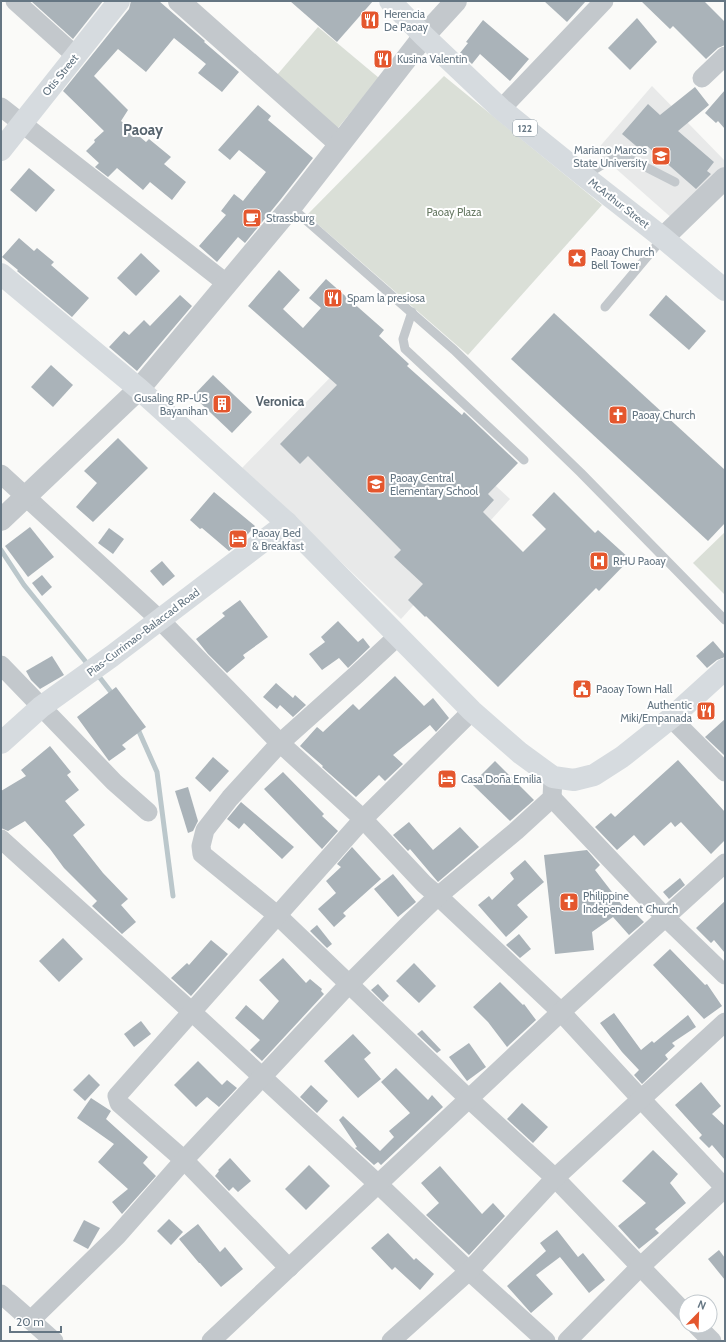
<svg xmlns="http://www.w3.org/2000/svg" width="726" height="1342" font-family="Cabin,sans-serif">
<rect width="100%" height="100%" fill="#fafaf8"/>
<g fill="#e8e9e9">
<path d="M652,86L725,161V168L674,220L596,151Z"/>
<path d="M353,354L510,499L401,619L242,468Z"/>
</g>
<g fill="#dadfd7">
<path d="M318,27L379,78L338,128L271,82Z"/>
<path d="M444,76L602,205L468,355L307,215Z"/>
<path d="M725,532V595L693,563Z"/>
</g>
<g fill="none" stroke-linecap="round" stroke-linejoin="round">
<g stroke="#bbc7cb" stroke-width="5">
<path d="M1,550L24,585L90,667"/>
<path d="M97,674L114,696"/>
<path d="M137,727L157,772L173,896"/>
</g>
</g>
<g fill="#aab3b9">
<path d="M31,1H103L73,39Z"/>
<path d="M131,1H159L205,41L204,42L239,72L222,92L198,73L206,64L174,38L146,72L118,49L94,76L128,110L121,121L146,142L149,139L171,157L164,164L186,182L172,200L150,182L143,190L117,168L108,177L95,167L99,163L86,151L95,142L94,140L104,131L63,91L129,9Z"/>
<path d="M290,1H373L337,42Z"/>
<path d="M544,1H586L567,22Z"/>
<path d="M641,1H704L725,22V45L718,48L706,59L673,26L670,29Z"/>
<path d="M637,18L657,42L630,70L608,48Z"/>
<path d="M483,20L529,59L510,81L480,54L472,64L460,53L468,43L466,42Z"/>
<path d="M695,87L709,105L678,131L714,162L707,171L711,174L696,189L647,146L642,151L622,134L648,104L660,115Z"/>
<path d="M725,90V129L718,121L716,123L705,113Z"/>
<path d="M258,105L271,116L268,120L313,158L281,199L245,243L238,237L217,262L199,246L226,215L221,211L234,194L243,201L266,172L239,150L230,160L218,150Z"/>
<path d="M29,168L55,190L36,212L10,190Z"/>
<path d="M19,238L34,251L37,248L54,262L51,265L89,298L72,317L17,271L18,270L2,257Z"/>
<path d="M141,253L160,271L136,296L117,278Z"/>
<path d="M279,270L300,290L283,309L303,328L321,308L309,298L326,279L384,330L379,336L409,364L407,366L462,415L464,412L518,463L488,494L494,500L483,512L523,552L546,529L532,515L554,492L595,533L598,530L630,559L599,591L596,588L498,687L426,616L425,617L408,600L423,584L394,557L401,550L308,456L300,464L280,444L337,385L248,306Z"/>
<path d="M180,295L192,306L137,371L109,347L124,331L129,335L144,320L150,326Z"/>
<path d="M666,295L706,331L689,350L649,315Z"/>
<path d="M554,313L725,470V523L708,541L511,359Z"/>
<path d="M51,365L73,385L53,407L31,387Z"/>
<path d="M213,375L252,412L232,433L193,396Z"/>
<path d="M118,438L148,468L93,522L76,507L97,483L84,471Z"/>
<path d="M214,492L255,526L241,542L229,551L202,528L200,529L190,520Z"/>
<path d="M30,527L54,557L28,577L5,546Z"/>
<path d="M109,528L124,539L113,554L98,543Z"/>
<path d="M162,561L175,576L163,586L150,571Z"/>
<path d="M42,575L52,587L42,596L32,583Z"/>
<path d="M240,600L268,637L243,655L245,658L227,673L208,654L196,639L225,616L222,613Z"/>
<path d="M338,621L358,642L363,638L370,647L348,668L339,658L322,670L309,654L325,642L321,637Z"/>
<path d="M713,641L725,655V657L717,660L707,668L696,656Z"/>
<path d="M52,656L64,675L40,689L31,680L26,671Z"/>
<path d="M395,676L424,706L433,698L449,718L436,732L430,725L393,755L403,764L385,781L379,775L356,797L322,767L323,766L300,746L317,727L323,732L353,704L359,710Z"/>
<path d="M276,683L293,698L295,695L306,705L293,717L280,705L277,709L263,697Z"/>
<path d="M116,687L146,727L122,745L126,749L109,761L77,717Z"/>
<path d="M725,719V756L705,737Z"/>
<path d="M50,746L71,772L67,775L79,790L65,801L85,825L73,835L103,873L128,899L121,905L136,922L122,934L92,906L97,901L64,868L50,849L25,821L8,831L1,828V791L26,776L21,770Z"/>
<path d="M213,757L229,771L210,792L195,778Z"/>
<path d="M678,760L725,812V840L711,854L681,822L675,827L671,822L644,846L634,835L617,850L595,827L611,813L615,817Z"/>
<path d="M495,761L534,800L510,821L472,784Z"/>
<path d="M283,772L324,814L322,816L338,831L322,849L264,789Z"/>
<path d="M188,787L198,821L193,831L188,833L175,791Z"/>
<path d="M241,802L294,847L282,859L244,823L239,829L227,819Z"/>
<path d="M409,822L433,850L460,827L479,847L438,882L410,849L408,851L393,835Z"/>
<path d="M352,847L381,879L343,913L346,916L334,927L318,909L336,893L326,881L341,867L337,864Z"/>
<path d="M587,850L600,865L595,870L629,914L633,911L644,922L629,935L613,917L592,932L594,950L555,954L544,855Z"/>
<path d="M525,860L544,882L517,905L528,917L506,937L478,905L489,896L492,900L514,879L510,873Z"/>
<path d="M393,874L416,902L398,917L374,889Z"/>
<path d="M680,878L685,885L669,899L663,892Z"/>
<path d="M725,901V953L714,940L711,943L696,928Z"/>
<path d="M317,925L332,944L327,948L310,931Z"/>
<path d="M519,934L531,949L520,958L506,945Z"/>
<path d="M63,938L83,959L59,982L39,961Z"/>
<path d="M211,940L228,954L191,996L171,978L187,963L189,965Z"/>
<path d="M670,949L705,985L707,984L722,1006L704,1019L653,965Z"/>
<path d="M283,958L306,983L310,979L322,989L321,991L324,994L262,1061L250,1050L260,1040L235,1018L246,1005L263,1020L279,1001L259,980Z"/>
<path d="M414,963L436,986L419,1003L396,981Z"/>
<path d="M500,982L523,1005L524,1004L536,1020L507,1047L488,1022L473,1007Z"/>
<path d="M378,984L389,996L383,1002L371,990Z"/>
<path d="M614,1013L641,1050L652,1041L654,1043L688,1015L696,1027L672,1043L675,1046L665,1055L668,1059L642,1084L634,1075L639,1070L622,1052L600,1023Z"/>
<path d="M141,1021L151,1034L134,1047L124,1034Z"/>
<path d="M422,1030L441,1050L437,1053L417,1034Z"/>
<path d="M353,1034L371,1053L364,1059L381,1079L358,1098L324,1061Z"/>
<path d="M469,1043L486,1067L467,1081L449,1057Z"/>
<path d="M198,1061L222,1085L227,1080L237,1088L219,1107L207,1097L196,1107L174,1085Z"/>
<path d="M396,1068L428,1100L432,1095L443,1107L381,1165L378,1162L374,1165L355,1148L357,1147L339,1120L343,1116L380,1151L394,1137L389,1131L410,1113L381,1082Z"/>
<path d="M89,1074L100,1085L85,1101L73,1090Z"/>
<path d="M701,1082L721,1106L712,1114L725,1126V1160L712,1145L709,1148L699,1138L702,1135L675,1105Z"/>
<path d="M311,1085L328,1101L317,1113L300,1097Z"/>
<path d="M91,1098L111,1111L106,1119L148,1157L143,1163L156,1176L122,1214L112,1202L128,1189L98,1162L114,1144L77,1118Z"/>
<path d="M522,1103L548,1127L533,1143L507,1119Z"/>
<path d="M653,1150L678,1174L670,1183L686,1203L655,1229L659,1233L639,1249L618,1226L646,1203L622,1181Z"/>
<path d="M230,1158L251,1181L238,1192L233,1187L229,1191L215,1176L219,1171L218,1170Z"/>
<path d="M309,1165L330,1186L306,1210L285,1189Z"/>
<path d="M440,1166L482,1214L493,1203L505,1216L469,1255L426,1215L439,1203L421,1183Z"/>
<path d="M169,1219L183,1232L171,1245L157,1231Z"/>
<path d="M84,1220L100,1228L88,1249L73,1241Z"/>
<path d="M198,1224L220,1252L225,1247L243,1269L221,1287L200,1263H199L179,1239Z"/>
<path d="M557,1230L578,1257L583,1253L605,1280L589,1293L560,1257L536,1275L553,1294L531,1313L507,1286L546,1251L540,1243Z"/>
<path d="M388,1233L414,1260L416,1258L434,1274L420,1290L395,1267L392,1270L371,1248Z"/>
<path d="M719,1250L725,1258V1280L708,1259Z"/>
</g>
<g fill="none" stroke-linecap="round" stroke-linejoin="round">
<g stroke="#c3c8cc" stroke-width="9">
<path d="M584,176L617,156L628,158L675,182"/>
<path d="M291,207L454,350L581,473L725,620"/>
<path d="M605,307L663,238"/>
<path d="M412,312L403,339L405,349L524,460"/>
</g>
<g stroke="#c3c8cc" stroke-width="19">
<path d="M15,1L76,56"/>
<path d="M702,78L725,56"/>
<path d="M1,107L226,283"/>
<path d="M501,109L604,1"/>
<path d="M1,474L159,619L280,743L363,819L424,884L438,896L561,1012L641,1099L725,1188"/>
<path d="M398,636L356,675L280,743L230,798L205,830L201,846L202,854L277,915L469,1099L555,1178L686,1314"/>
<path d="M1,665L114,782L148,812"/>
<path d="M671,718L725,772"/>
<path d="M552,798L665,917L725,975"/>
<path d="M1,839L192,1012L378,1184L469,1271L546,1341"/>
<path d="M289,1268L184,1160L119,1103L117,1096L363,819L472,711"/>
<path d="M1,1294L54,1341"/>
<path d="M31,1320L117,1236L184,1160L262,1077L349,984L412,921L438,896L516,831L552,798L553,777"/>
<path d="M697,1326L712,1341"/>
<path d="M211,1341L561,1012L725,863"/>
<path d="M391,1341L469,1271L555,1178L725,1022"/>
<path d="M567,1341L640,1267L725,1188"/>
</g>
<g stroke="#c3c8cc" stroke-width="22">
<path d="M179,1L339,143"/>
<path d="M663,238L725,178"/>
<path d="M1,520L139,389L291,207L424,36L456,1"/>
</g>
<g stroke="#d6dbdf" stroke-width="22">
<path d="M1,150L119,1"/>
<path d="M1,274L139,389L287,523L472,711L520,753L553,777L574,780L594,775L622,757L671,718L725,669"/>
<path d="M1,743L41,707L112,656L287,523"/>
</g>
<path stroke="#d6dbdf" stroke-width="22" d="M390,1L424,36L501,109L584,176L663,238L725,290"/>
</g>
<defs>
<symbol id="restaurant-square" viewBox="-11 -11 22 22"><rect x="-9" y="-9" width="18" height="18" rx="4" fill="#e4572e" stroke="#fff"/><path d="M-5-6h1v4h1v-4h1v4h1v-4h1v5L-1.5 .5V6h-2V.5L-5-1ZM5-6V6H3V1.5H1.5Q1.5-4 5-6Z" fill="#fff"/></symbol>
<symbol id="university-square" viewBox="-11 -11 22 22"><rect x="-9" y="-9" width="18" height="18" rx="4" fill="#e4572e" stroke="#fff"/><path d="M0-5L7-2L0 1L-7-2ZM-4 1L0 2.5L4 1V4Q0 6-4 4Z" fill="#fff"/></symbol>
<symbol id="cafe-square" viewBox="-11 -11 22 22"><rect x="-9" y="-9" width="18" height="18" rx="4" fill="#e4572e" stroke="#fff"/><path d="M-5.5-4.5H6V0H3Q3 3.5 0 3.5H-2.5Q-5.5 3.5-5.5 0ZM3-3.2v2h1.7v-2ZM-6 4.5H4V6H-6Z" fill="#fff"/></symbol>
<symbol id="sight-square" viewBox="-11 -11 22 22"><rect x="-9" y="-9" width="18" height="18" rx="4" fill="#e4572e" stroke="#fff"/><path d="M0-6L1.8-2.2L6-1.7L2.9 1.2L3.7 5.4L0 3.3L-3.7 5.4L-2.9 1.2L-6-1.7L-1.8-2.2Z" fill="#fff"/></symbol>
<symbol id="building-square" viewBox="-11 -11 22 22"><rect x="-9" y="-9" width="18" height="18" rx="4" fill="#e4572e" stroke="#fff"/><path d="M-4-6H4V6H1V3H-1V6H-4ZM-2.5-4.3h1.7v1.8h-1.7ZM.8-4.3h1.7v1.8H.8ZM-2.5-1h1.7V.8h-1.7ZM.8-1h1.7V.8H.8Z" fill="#fff"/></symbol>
<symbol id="church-square" viewBox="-11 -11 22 22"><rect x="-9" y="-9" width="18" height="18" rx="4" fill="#e4572e" stroke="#fff"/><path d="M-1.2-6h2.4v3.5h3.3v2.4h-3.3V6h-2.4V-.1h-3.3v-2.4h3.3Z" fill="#fff"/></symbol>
<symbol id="school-square" viewBox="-11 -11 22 22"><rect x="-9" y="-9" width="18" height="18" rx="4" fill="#e4572e" stroke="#fff"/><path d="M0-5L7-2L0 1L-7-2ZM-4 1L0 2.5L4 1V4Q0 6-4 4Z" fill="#fff"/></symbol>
<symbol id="hotel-square" viewBox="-11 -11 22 22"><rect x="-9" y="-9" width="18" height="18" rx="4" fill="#e4572e" stroke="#fff"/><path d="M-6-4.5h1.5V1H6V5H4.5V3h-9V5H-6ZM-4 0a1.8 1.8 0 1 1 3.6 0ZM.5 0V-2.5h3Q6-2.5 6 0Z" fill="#fff"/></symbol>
<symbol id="hospital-square" viewBox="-11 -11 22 22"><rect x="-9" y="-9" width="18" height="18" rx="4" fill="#e4572e" stroke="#fff"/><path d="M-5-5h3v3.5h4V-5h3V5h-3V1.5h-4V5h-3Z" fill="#fff"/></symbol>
<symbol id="civic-square" viewBox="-11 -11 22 22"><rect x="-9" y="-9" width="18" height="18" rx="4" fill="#e4572e" stroke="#fff"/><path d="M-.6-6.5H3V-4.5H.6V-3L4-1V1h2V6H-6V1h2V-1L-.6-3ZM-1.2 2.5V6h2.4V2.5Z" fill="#fff"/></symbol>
</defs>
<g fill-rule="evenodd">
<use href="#restaurant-square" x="359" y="9" width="22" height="22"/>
<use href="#restaurant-square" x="372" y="48" width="22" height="22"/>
<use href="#university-square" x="650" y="145" width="22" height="22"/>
<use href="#cafe-square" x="241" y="207" width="22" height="22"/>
<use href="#sight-square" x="566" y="247" width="22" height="22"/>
<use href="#restaurant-square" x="322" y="287" width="22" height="22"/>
<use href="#building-square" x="211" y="393" width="22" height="22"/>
<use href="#church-square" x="607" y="404" width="22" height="22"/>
<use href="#school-square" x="365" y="473" width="22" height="22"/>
<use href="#hotel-square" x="227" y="528" width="22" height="22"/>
<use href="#hospital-square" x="588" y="550" width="22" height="22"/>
<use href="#civic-square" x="571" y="678" width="22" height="22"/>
<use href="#restaurant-square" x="695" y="700" width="22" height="22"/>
<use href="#hotel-square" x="436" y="768" width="22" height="22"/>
<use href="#church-square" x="558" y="891" width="22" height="22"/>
</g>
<g text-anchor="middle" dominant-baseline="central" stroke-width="4" stroke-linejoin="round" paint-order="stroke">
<rect fill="#fff" stroke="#939fa8" stroke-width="1" x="513" y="120" width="24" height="16" rx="3"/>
<g font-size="10" font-weight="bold" fill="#657683">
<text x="525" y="128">122</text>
</g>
<g font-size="11" fill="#657683" stroke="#fff" text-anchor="start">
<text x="384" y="14">Herencia<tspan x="384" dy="13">De Paoay</tspan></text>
<text x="397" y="59">Kusina Valentin</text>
<text x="647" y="150" text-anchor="end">Mariano Marcos<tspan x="647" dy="13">State University</tspan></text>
<text x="266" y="218">Strassburg</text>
<text x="591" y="252">Paoay Church<tspan x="591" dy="13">Bell Tower</tspan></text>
<text x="347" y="298">Spam la presiosa</text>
<text x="208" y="398" text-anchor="end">Gusaling RP-US<tspan x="208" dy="13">Bayanihan</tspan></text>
<text x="632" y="415">Paoay Church</text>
<text x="390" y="478">Paoay Central<tspan x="390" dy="13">Elementary School</tspan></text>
<text x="252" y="533">Paoay Bed<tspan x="252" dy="13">&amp; Breakfast</tspan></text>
<text x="613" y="561">RHU Paoay</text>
<text x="596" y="689">Paoay Town Hall</text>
<text x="692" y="705" text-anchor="end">Authentic<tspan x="692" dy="13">Miki/Empanada</tspan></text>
<text x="461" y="779">Casa Doña Emilia</text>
<text x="583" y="896">Philippine<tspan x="583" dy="13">Independent Church</tspan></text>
</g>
<g font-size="11" fill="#657683" stroke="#fff">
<text transform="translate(60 75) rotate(-51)">Otis Street</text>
<text transform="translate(619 203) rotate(38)">McArthur Street</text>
<text transform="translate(143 632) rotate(-37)">Pias-Currimao-Balaccad Road</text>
</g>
<g font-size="11" fill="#687a64" stroke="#fff">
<text x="454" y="212">Paoay Plaza</text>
</g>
<g font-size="13" font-weight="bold" fill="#57646e" stroke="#fff">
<text x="280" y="401">Veronica</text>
</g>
<g font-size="15" font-weight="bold" fill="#57646e" stroke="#fff">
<text x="143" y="130">Paoay</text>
</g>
</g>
<rect width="726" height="1342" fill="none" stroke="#657683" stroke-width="4"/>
<g transform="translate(698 1314) rotate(23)"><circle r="19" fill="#ffffff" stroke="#c1c8cd"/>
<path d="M0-3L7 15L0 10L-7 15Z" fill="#e4572e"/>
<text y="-6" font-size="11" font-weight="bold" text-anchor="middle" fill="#657683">N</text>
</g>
<path d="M10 1326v6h51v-6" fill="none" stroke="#657683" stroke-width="2"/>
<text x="16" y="1326" font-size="12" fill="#657683" stroke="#ffffff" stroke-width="3" paint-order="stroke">20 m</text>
</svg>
